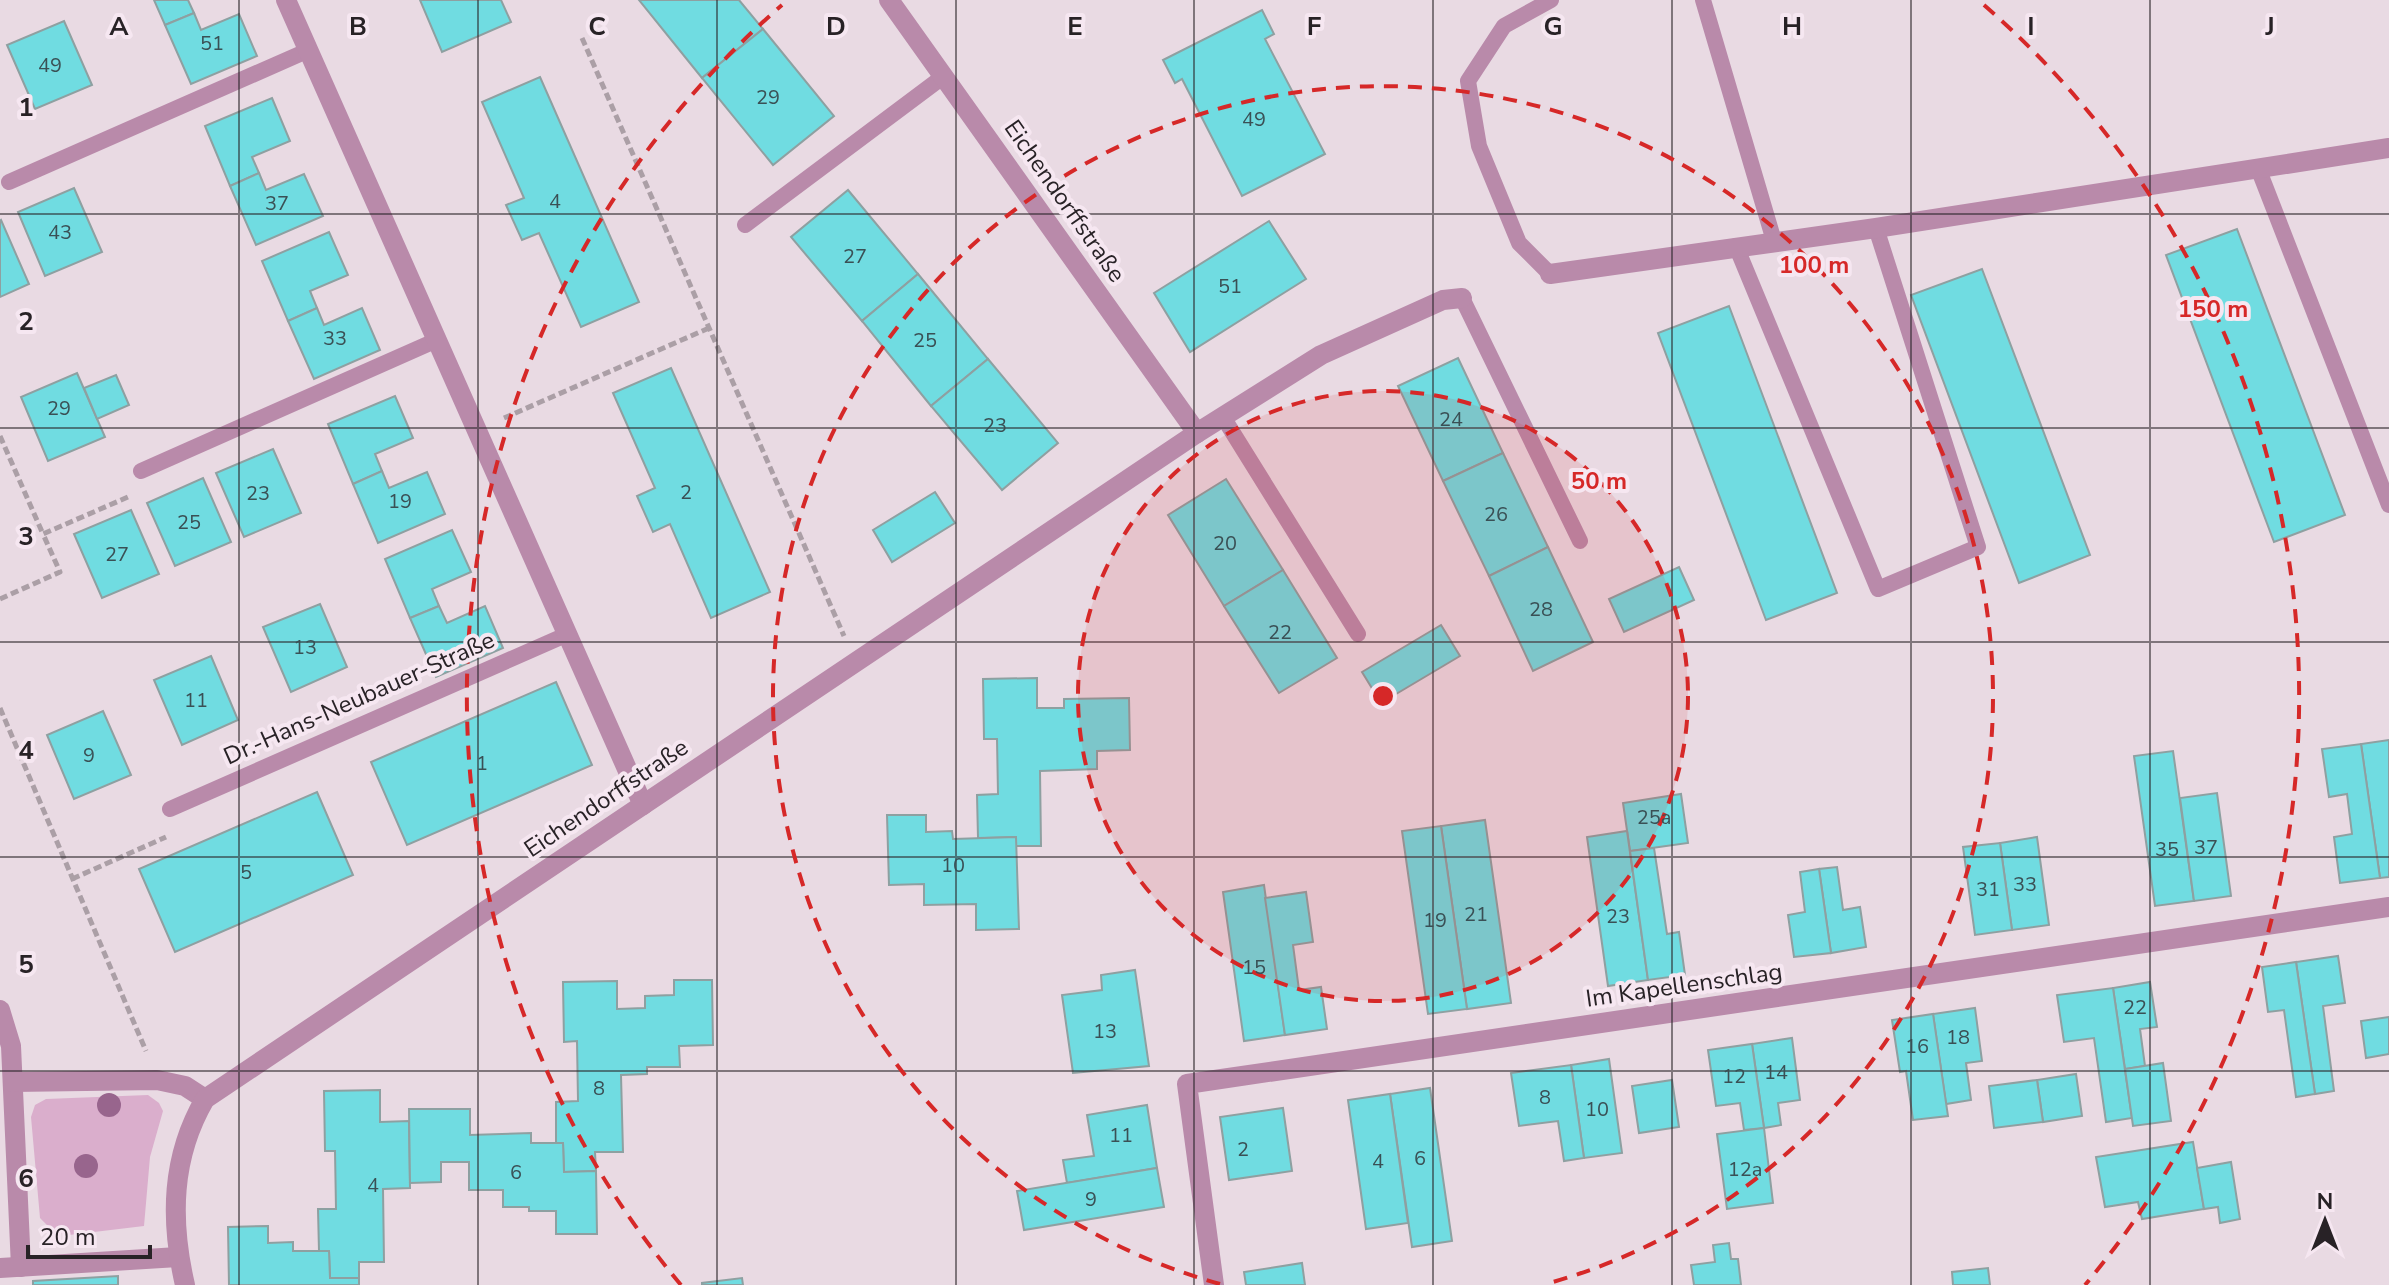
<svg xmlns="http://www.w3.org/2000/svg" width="2389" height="1285" font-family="'Nunito Sans',sans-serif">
<rect width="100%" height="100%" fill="#e9dae3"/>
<path fill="#daaecc" d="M148,1095L159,1103L163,1111L150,1157L144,1226L69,1235L53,1231L40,1218L31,1117L35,1105L46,1099Z"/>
<g fill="#70dce1" stroke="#8ea0a1" stroke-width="2">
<path d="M154,0H188L194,13L165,25Z"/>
<path d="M420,0H501L511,22L442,52Z"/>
<path d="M639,0H739L763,29L702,78Z"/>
<path d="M1262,10L1274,34L1265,39L1325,154L1242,196L1182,79L1175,83L1163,60Z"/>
<path d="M194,13L201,30L239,14L257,56L191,84L165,25Z"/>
<path d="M64,21L92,85L35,109L7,45Z"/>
<path d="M763,29L834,116L773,165L702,78Z"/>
<path d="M540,77L639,302L581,327L539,233L522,240L506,205L524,198L482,102Z"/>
<path d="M272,98L290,141L252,157L259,173L230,186L205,126Z"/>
<path d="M259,173L266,190L304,174L323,216L256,245L230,186Z"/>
<path d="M74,188L102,252L45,276L18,212Z"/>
<path d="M848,190L918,274L862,321L791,237Z"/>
<path d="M1,220L29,284L0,297V221Z"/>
<path d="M1269,221L1306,279L1190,352L1154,293Z"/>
<path d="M2237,229L2345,515L2274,542L2166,255Z"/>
<path d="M329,232L348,275L310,291L317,308L288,321L262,261Z"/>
<path d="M1982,269L2090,555L2019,583L1911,295Z"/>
<path d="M918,274L988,359L931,406L862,321Z"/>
<path d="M1729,306L1837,593L1766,620L1658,333Z"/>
<path d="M317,308L324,325L362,308L380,350L314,379L288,321Z"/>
<path d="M1458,358L1503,453L1443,481L1398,386Z"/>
<path d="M988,359L1058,443L1002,490L931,406Z"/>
<path d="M671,368L770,592L711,618L670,524L653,532L637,496L655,488L613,393Z"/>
<path d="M77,373L105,437L48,461L21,397Z"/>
<path d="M116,375L129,405L97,419L84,388Z"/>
<path d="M395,396L413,438L375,454L382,471L353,484L328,424Z"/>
<path d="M273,449L301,513L244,537L216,473Z"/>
<path d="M1503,453L1548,547L1489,576L1443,481Z"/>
<path d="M382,471L389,488L427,472L445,514L378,543L353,484Z"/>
<path d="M203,478L231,542L175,566L147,503Z"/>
<path d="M1226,479L1283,570L1224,606L1168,515Z"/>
<path d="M935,492L955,523L892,562L873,530Z"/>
<path d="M131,510L159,574L102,598L74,534Z"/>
<path d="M452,530L471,572L432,589L439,606L410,618L385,559Z"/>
<path d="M1548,547L1593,642L1533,671L1489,576Z"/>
<path d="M1679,567L1694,600L1624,632L1609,599Z"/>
<path d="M1283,570L1337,658L1279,693L1224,606Z"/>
<path d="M320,604L347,667L291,692L263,627Z"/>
<path d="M439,606L447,623L485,606L503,648L436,677L410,618Z"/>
<path d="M1441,625L1460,656L1381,703L1362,672Z"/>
<path d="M211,656L238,720L182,745L154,680Z"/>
<path d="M1037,678V708H1064V699L1129,698L1130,750L1097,751V769L1040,771L1041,846H1016V837L978,838L977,795L998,794L997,739H984L983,679Z"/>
<path d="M556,682L592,765L407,845L371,762Z"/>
<path d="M103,711L131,775L74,799L47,735Z"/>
<path d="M2389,740V877L2380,878L2361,744Z"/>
<path d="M2361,744L2380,878L2340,883L2334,837L2352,834L2347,794L2329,797L2322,749Z"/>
<path d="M2173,751L2194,901L2155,906L2134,756Z"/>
<path d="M317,792L353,875L175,952L139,869Z"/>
<path d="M2217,793L2231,896L2194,901L2180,798Z"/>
<path d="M1681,794L1688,843L1630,851L1623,803Z"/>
<path d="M887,815H926V832L952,831L953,839L1016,837L1019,929L976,930V904L924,905V884L889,885Z"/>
<path d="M1485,820L1511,1003L1467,1009L1441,826Z"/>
<path d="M1441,826L1467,1009L1428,1014L1402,831Z"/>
<path d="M1627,831L1648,980L1608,986L1587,837Z"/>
<path d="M2037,837L2049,925L2012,930L2000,843Z"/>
<path d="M2000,843L2012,930L1975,935L1963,847Z"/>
<path d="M1654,848L1667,934L1679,932L1685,975L1648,980L1630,851Z"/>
<path d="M1837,867L1843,910L1860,907L1866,947L1831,953L1819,869Z"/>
<path d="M1819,869L1831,953L1794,957L1788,915L1805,912L1800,872Z"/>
<path d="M1264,885L1285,1035L1244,1041L1223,892Z"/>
<path d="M1306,892L1313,942L1293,945L1299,990L1321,987L1327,1029L1285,1035L1265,898Z"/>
<path d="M2338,956L2345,1003L2323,1006L2334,1091L2315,1094L2296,962Z"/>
<path d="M2296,962L2315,1094L2296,1097L2284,1010L2268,1012L2262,967Z"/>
<path d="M1135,970L1149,1066L1073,1073L1062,995L1102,990L1101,975Z"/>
<path d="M674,980H712L713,1045L679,1046L680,1067H647V1074L621,1075L623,1152H595L596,1171L564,1172L563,1143H556V1102L578,1101L577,1041L564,1042L563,982L617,981V1009L645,1008V996L674,995Z"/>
<path d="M2150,982L2157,1027L2140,1029L2145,1066L2125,1069L2113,988Z"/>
<path d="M2113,988L2132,1118L2106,1122L2094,1038L2064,1042L2057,995Z"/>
<path d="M1975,1008L1982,1061L1966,1063L1971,1100L1946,1104L1933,1014Z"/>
<path d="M1933,1014L1948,1116L1913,1120L1906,1071L1900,1072L1892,1020Z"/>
<path d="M2389,1017V1054L2366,1058L2361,1021Z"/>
<path d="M1792,1038L1800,1100L1778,1103L1781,1125L1764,1128L1752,1044Z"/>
<path d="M1752,1044L1764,1128L1744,1130L1740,1103L1716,1106L1708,1050Z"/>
<path d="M1609,1059L1622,1153L1584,1158L1571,1065Z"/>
<path d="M2163,1063L2171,1121L2133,1126L2125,1069Z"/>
<path d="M1571,1065L1584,1158L1564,1161L1558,1121L1519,1126L1511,1073Z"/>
<path d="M2076,1074L2082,1116L2043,1122L2037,1080Z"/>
<path d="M1672,1080L1679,1127L1639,1133L1632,1086Z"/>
<path d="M2037,1080L2043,1122L1994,1128L1989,1086Z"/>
<path d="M1430,1088L1452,1241L1412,1247L1390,1094Z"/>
<path d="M380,1090V1122L409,1121L410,1188L383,1189L384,1262H359V1278H330L329,1251H319L318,1209H336L335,1151H325L324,1091Z"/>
<path d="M1390,1094L1408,1223L1366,1229L1348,1100Z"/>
<path d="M1147,1105L1157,1168L1067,1183L1063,1160L1094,1156L1087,1115Z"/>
<path d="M1283,1108L1292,1171L1229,1180L1220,1117Z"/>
<path d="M409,1109H470V1135L531,1133V1143H563L564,1172L596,1171L597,1234H556V1211H529V1207H503V1190H469V1162H441V1182L410,1183Z"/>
<path d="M1764,1128L1773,1203L1727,1209L1717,1134Z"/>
<path d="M2193,1142L2204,1209L2142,1219L2138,1202L2105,1207L2096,1157Z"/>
<path d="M2231,1162L2240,1219L2220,1223L2218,1207L2204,1209L2197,1168Z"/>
<path d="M1157,1168L1164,1207L1024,1230L1017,1191Z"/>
<path d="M268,1226V1243L293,1242V1251H329L330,1278H359V1285H229L228,1227Z"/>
<path d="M1729,1243L1731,1259H1738L1741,1285H1694L1691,1265L1715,1262L1713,1245Z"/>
<path d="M1302,1263L1305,1285H1246L1244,1272Z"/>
<path d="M1988,1268L1990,1285H1953L1952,1272Z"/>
<path d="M118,1276V1285H33V1281Z"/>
<path d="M742,1278L743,1285H702V1283Z"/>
</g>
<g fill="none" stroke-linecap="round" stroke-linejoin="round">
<g stroke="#ab9fa6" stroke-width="5" stroke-dasharray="8 4" stroke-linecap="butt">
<path d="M582,38L844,636"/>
<path d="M504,418L709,328"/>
<path d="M0,436L43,534"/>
<path d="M0,599L60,572L43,534L128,497"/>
<path d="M0,708L146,1051"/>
<path d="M72,879L166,837"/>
</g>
<g stroke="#b98aaa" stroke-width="16">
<path d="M1703,0L1774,241"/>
<path d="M2258,168L2389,505"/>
<path d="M9,182L309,50"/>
<path d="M745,225L944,76"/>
<path d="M1736,246L1878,589L1978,547L1876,228"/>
<path d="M1550,274L1519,243L1479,146L1468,81L1504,26L1551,0"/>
<path d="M1462,298L1580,541"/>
<path d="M1223,417L1358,634"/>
<path d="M141,471L437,340"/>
<path d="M170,809L568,634"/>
</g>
<g stroke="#b98aaa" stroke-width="20">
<path d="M286,0L643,805"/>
<path d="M889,0L1197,433"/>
<path d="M1550,274L1876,228L2389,148"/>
<path d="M0,1010L11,1046L21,1267"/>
<path d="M13,1082L157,1080L185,1086L205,1099"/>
<path d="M0,1268L178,1257"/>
<path d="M185,1285C170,1220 171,1157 205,1099L1197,433L1321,355L1443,300L1462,298"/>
<path d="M1214,1285L1187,1084L2389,907"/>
</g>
</g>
<g fill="#98658d">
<circle cx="109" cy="1105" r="12"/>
<circle cx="86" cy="1166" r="12"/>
</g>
<path fill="none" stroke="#282226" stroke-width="2" stroke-opacity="0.55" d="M239,0V1285M478,0V1285M717,0V1285M956,0V1285M1194,0V1285M1433,0V1285M1672,0V1285M1911,0V1285M2150,0V1285M0,214H2389M0,428H2389M0,642H2389M0,857H2389M0,1071H2389"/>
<circle cx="1383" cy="696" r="305" fill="#d62828" fill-opacity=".12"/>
<g fill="none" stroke="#d62828" stroke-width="4" stroke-dasharray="14 10">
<circle cx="1383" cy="696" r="305"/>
<path d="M1220 1284A610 610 0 1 1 1546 1284"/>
<path d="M681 1285A916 916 0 0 1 782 5M1984 5A916 916 0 0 1 2085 1285"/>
</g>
<g text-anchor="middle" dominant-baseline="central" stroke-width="8" stroke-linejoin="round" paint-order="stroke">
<g font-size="20" fill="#3a5055">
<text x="212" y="43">51</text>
<text x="50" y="65">49</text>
<text x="768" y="97">29</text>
<text x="1254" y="119">49</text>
<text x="555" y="201">4</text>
<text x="277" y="203">37</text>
<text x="60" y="232">43</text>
<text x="855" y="256">27</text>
<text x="1230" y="286">51</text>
<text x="335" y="338">33</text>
<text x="925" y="340">25</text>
<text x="59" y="408">29</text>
<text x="1451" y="419">24</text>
<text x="995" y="425">23</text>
<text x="686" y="492">2</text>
<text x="258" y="493">23</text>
<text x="400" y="501">19</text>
<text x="1496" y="514">26</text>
<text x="189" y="522">25</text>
<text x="1225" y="543">20</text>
<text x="117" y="554">27</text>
<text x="1541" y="609">28</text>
<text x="1280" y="632">22</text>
<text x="305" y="647">13</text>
<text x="196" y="700">11</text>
<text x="89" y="755">9</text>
<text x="482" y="763">1</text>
<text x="1654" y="817">25a</text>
<text x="2206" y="847">37</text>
<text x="2167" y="849">35</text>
<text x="953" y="865">10</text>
<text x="246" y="872">5</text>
<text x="2025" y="884">33</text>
<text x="1988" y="889">31</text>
<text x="1476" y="914">21</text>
<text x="1618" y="916">23</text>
<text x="1435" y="920">19</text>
<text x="1254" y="967">15</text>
<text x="2135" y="1007">22</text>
<text x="1105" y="1031">13</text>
<text x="1958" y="1037">18</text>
<text x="1917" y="1046">16</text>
<text x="1776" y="1072">14</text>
<text x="1734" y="1076">12</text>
<text x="599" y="1088">8</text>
<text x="1545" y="1097">8</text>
<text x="1597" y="1109">10</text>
<text x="1121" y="1135">11</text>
<text x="1243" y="1149">2</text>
<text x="1420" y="1158">6</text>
<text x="1378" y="1161">4</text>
<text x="1745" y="1169">12a</text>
<text x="516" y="1172">6</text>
<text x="373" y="1185">4</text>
<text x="1091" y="1199">9</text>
</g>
<g font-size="24" fill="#282226" stroke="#f6e7f1">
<text transform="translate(1065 201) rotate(55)">Eichendorffstraße</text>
<text transform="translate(359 698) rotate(-24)">Dr.-Hans-Neubauer-Straße</text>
<text transform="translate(606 798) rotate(-34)">Eichendorffstraße</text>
<text transform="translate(1684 985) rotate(-8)">Im Kapellenschlag</text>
</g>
</g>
<g font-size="26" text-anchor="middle" font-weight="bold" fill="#282226" stroke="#f6e7f1" stroke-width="8" stroke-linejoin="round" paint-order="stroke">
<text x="119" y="35">A</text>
<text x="358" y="35">B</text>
<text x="597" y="35">C</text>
<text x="836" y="35">D</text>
<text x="1075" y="35">E</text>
<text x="1314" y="35">F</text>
<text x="1553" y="35">G</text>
<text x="1792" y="35">H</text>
<text x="2031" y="35">I</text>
<text x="2270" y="35">J</text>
<text x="26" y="116">1</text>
<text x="26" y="330">2</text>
<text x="26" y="545">3</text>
<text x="26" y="759">4</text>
<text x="26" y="973">5</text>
<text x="26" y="1187">6</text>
</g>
<circle cx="1383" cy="696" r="12" fill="#d62828" stroke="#f6e7f1" stroke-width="4"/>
<g font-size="24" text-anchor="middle" font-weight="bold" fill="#d62828" stroke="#f6e7f1" stroke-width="8" stroke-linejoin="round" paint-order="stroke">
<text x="1814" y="273">100 m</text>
<text x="2213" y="317">150 m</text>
<text x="1599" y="489">50 m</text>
</g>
<g transform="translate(2325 1221)" stroke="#f6e7f1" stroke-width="6" paint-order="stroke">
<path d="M0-6L14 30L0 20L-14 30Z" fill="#282226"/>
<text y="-12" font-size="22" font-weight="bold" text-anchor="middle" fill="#282226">N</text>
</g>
<path d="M28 1245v12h122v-12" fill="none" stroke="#282226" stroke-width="4"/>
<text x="40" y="1245" font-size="24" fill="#282226" stroke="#f6e7f1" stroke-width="6" paint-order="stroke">20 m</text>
</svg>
